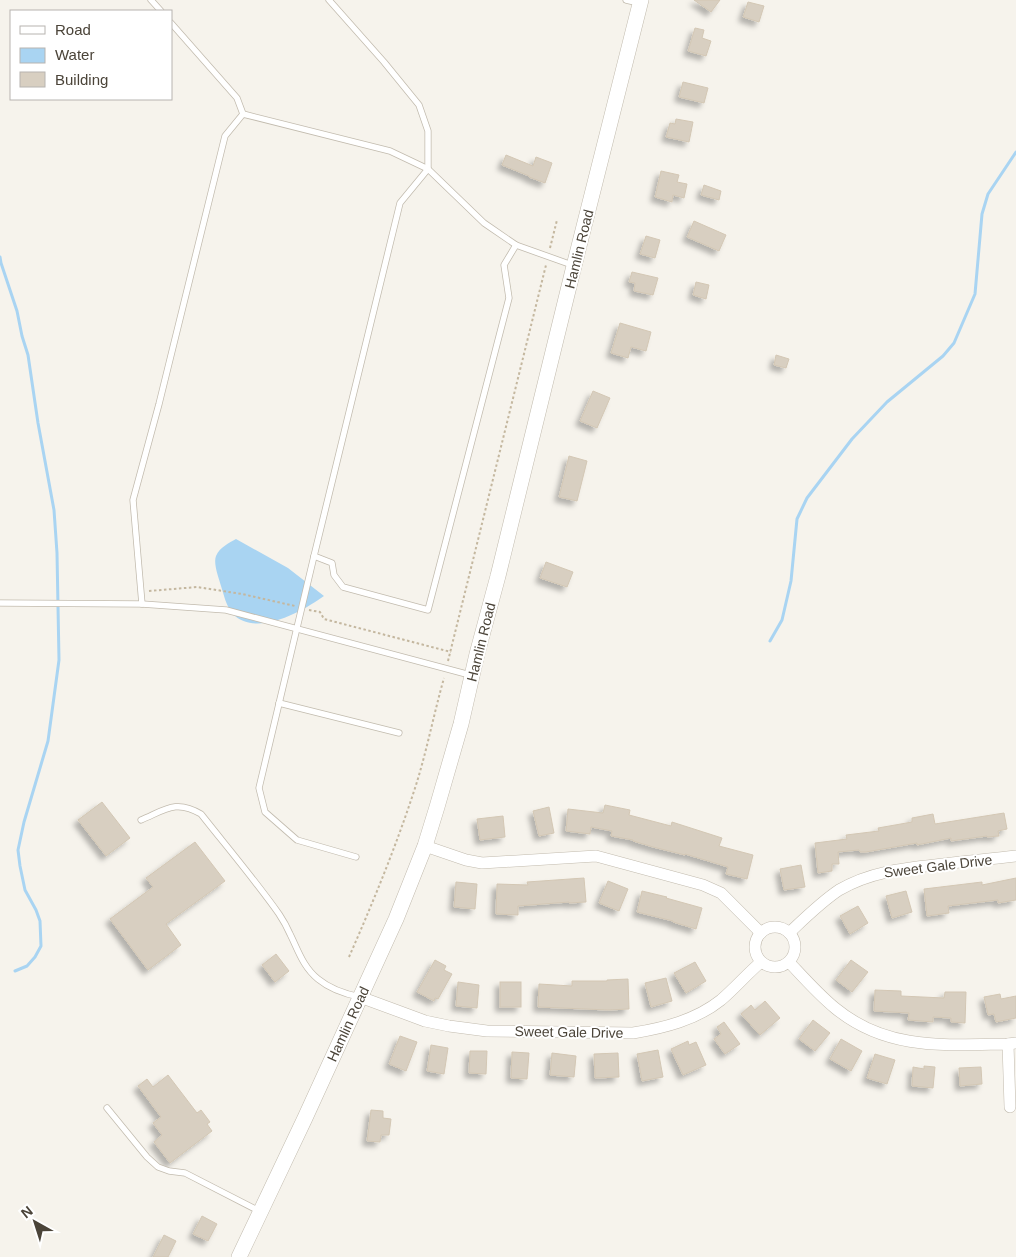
<svg xmlns="http://www.w3.org/2000/svg" width="1016" height="1257" font-family="Arial,sans-serif">
<defs>
<filter id="shadow"><feDropShadow dx="-4.5" dy="4.5" stdDeviation="2.5" flood-color="#0004"/></filter>
</defs>
<rect width="100%" height="100%" fill="#f6f3ec"/>
<path fill="#a9d4f2" d="M236,539L288,568L324,596C303,611 256,638 233,614C226,606 224,595 221,586C219,578 213,564 216,556C220,547 229,543 236,539Z"/>
<g fill="none" stroke-linecap="round" stroke-linejoin="round">
<g stroke="#a9d4f2" stroke-width="3">
<path d="M0,257L1,263L17,311L22,336L28,355L38,423L54,510L57,553L59,660L48,741L24,822L18,850L20,866L25,890L36,910L40,921L41,946L35,957L27,966L15,971"/>
<path d="M770,641L782,620L791,581L797,519L807,498L852,439L887,402L943,356L954,343L975,294L982,214L988,194L1016,152"/>
</g>
</g>
<g fill="#d8cfc1" stroke="#d3c7b4" filter="url(#shadow)">
<path d="M694,0H720L711,12Z"/>
<path d="M748,2L764,6L759,22L743,17Z"/>
<path d="M695,28L704,30L702,38L711,41L706,56L688,51Z"/>
<path d="M683,82L708,88L704,103L679,97Z"/>
<path d="M676,119L693,122L689,142L666,137L670,123L675,124Z"/>
<path d="M506,155L533,166L536,157L552,163L545,183L529,177V176L502,165Z"/>
<path d="M661,171L679,175L677,182L687,184L684,198L673,195L672,202L655,197Z"/>
<path d="M704,185L721,191L719,200L701,195Z"/>
<path d="M694,221L726,235L719,251L687,237Z"/>
<path d="M646,236L660,240L655,258L640,254Z"/>
<path d="M632,272L658,278L653,295L634,291L635,283L629,282Z"/>
<path d="M696,282L709,285L706,299L693,295Z"/>
<path d="M620,323L651,332L646,351L631,347L628,358L611,353Z"/>
<path d="M776,355L789,359L786,368L774,365Z"/>
<path d="M593,391L610,398L597,428L580,421Z"/>
<path d="M569,456L587,461L577,501L559,497Z"/>
<path d="M546,562L573,572L567,587L540,578Z"/>
<path d="M102,802L130,838L106,856L78,820Z"/>
<path d="M605,805L630,810L629,815L671,826L672,822L722,838L719,846L753,855L747,879L726,874L728,867L685,854V855L653,847L633,841V840L611,836L612,831L591,827L590,834L566,831L568,809L603,813Z"/>
<path d="M549,807L554,833L539,836L533,811Z"/>
<path d="M1004,813L1007,829L998,831L999,836L987,837V836L951,841V838L917,845V843L866,852H860L859,850L838,852L839,864H832V871L818,873L815,843L847,839L846,835L879,831L878,828L912,822V818L933,814L935,824Z"/>
<path d="M503,816L505,837L480,840L477,819Z"/>
<path d="M195,842L225,881L166,924L181,945L148,970L110,919L153,887L146,878Z"/>
<path d="M801,865L805,887L784,890L780,869Z"/>
<path d="M584,878L586,902L569,903V902L518,906V915L496,914L497,884L528,885L527,882Z"/>
<path d="M1016,878V900L998,903V900L948,906L949,913L927,916L924,889L982,882V885Z"/>
<path d="M608,881L628,889L619,911L599,903Z"/>
<path d="M456,882L477,884L475,909L454,907Z"/>
<path d="M642,891L667,897L666,898L702,908L696,929L673,922V921L637,912Z"/>
<path d="M906,891L912,912L892,918L886,896Z"/>
<path d="M858,906L868,923L850,934L840,916Z"/>
<path d="M276,954L289,971L275,982L262,965Z"/>
<path d="M435,960L446,966L444,970L452,974L438,999L435,998L434,1001L417,992Z"/>
<path d="M851,960L868,972L852,992L836,980Z"/>
<path d="M695,962L706,981L686,993L674,973Z"/>
<path d="M666,978L672,1001L651,1007L645,983Z"/>
<path d="M628,979L629,1009L608,1010L538,1007L539,984L572,986V981H607V980Z"/>
<path d="M458,982L479,985L477,1008L456,1006Z"/>
<rect x="500" y="982" width="21" height="25"/>
<path d="M875,990L901,991V996L944,998L945,992H966L965,1023L951,1022V1018L933,1017V1022L908,1020L909,1013L874,1011Z"/>
<path d="M1000,994L1001,999L1016,996V1018L996,1022L994,1014L988,1015L984,997Z"/>
<path d="M765,1001L780,1018L760,1035L741,1014L751,1005L755,1010Z"/>
<path d="M813,1020L830,1033L815,1051L799,1039Z"/>
<path d="M724,1022L740,1044L725,1054L714,1039L721,1034L717,1027Z"/>
<path d="M400,1036L417,1042L406,1071L389,1064Z"/>
<path d="M841,1039L862,1051L851,1071L830,1059Z"/>
<path d="M688,1041L689,1045L696,1042L706,1065L683,1075L671,1049Z"/>
<path d="M431,1045L448,1048L444,1074L427,1071Z"/>
<path d="M658,1050L663,1077L642,1081L637,1054Z"/>
<path d="M470,1051H487L486,1074L469,1073Z"/>
<path d="M512,1052L529,1053L527,1079L511,1078Z"/>
<path d="M552,1053L576,1056L574,1077L550,1075Z"/>
<path d="M618,1053L619,1077L595,1078L594,1054Z"/>
<path d="M875,1054L895,1060L887,1084L867,1078Z"/>
<path d="M924,1066L935,1067L933,1088L912,1086L913,1067L924,1069Z"/>
<path d="M981,1067L982,1084L960,1086L959,1068Z"/>
<path d="M168,1075L197,1113L201,1110L210,1122L207,1124L212,1131L170,1163L154,1142L162,1135L153,1123L161,1117L138,1086L147,1079L153,1087Z"/>
<path d="M371,1110L383,1111V1118L391,1119L389,1135H381L380,1142L367,1141Z"/>
<path d="M202,1216L217,1224L208,1241L193,1234Z"/>
<path d="M164,1235L176,1241L168,1257H153Z"/>
</g>
<g fill="none" stroke-linecap="round" stroke-linejoin="round">
<defs>
<g id="service">
<path d="M151,0L161,11"/>
<path d="M329,0L384,62L419,105L428,131V169L400,203L314,556L332,563L334,575L343,587L428,610L509,298L504,265L516,245"/>
<path d="M626,0L639,3"/>
<path d="M171,23L237,98L243,114"/>
<path d="M314,556L259,788L265,812L297,840L356,857"/>
<path d="M0,603L142,604L226,610L470,675"/>
<path d="M142,604L133,500L159,404L225,136L243,114L390,151L428,169L484,223L516,245L572,265"/>
<path d="M279,703L399,733"/>
<path d="M141,820C165,810 176,799 201,814C227,847 255,880 279,914C283,920 287,927 290,934C298,950 303,967 318,979C330,989 345,994 360,997"/>
<path d="M107,1108L147,1157L158,1167L169,1171L185,1173L259,1211"/>
</g>
<g id="minor">
<path d="M425,846L466,860L482,863L596,856L703,885L721,893L761,933"/>
<circle cx="775" cy="947" r="20"/>
<path d="M789,933C805,918 821,902 839,890C871,871 907,868 943,864C967,861 992,859 1016,856"/>
<path d="M789,962C804,978 818,994 835,1008C887,1051 946,1045 1008,1044L1016,1043"/>
<path d="M360,997L425,1021L449,1026L487,1031L633,1033C664,1028 696,1020 721,1000C735,988 747,974 761,962"/>
<path d="M1008,1044L1010,1107"/>
</g>
<path id="tertiary" d="M239,1257L305,1118L396,919L425,846L437,807L461,724L477,654L498,576L574,266L641,0"/>
</defs>
<use href="#service" stroke="#c2bbae" stroke-width="7"/>
<use href="#minor" stroke="#c2bbae" stroke-width="12"/>
<use href="#tertiary" stroke="#c2bbae" stroke-width="16"/>
<g stroke="#c4b79f" stroke-width="2" stroke-dasharray="2.5 2.5" stroke-linecap="butt">
<path d="M550,248L557,220"/>
<path d="M149,591L197,587L242,594L295,606"/>
<path d="M309,610L320,612L324,619L451,652"/>
<path d="M448,661L546,265"/>
<path d="M349,957C374,900 397,844 416,785C427,750 434,713 444,678"/>
</g>
<use href="#service" stroke="#fff" stroke-width="5.5"/>
<use href="#minor" stroke="#fff" stroke-width="11"/>
<use href="#tertiary" stroke="#fff" stroke-width="15"/>
</g>
<g text-anchor="middle" dominant-baseline="central" stroke-width="4" stroke-linejoin="round" paint-order="stroke">
<g font-size="14" fill="#4b4439" stroke="#fff">
<text transform="translate(579 249) rotate(-76)">Hamlin Road</text>
<text transform="translate(481 642) rotate(-76)">Hamlin Road</text>
<text transform="translate(938 866) rotate(-7)">Sweet Gale Drive</text>
<text transform="translate(348 1024) rotate(-65)">Hamlin Road</text>
<text transform="translate(569 1032) rotate(1)">Sweet Gale Drive</text>
</g>
</g>
<rect x="10" y="10" width="162" height="90" fill="#ffffff" stroke="#b7b4b0"/>
<rect x="20" y="26" width="25" height="8" fill="#ffffff" stroke="#b7b4b0"/>
<text x="55" y="35" font-size="15" fill="#4b4439">Road</text>
<rect x="20" y="48" width="25" height="15" fill="#a9d4f2" stroke="#b7b4b0"/>
<text x="55" y="60" font-size="15" fill="#4b4439">Water</text>
<rect x="20" y="72" width="25" height="15" fill="#d8cfc1" stroke="#b7b4b0"/>
<text x="55" y="85" font-size="15" fill="#4b4439">Building</text>
<g transform="translate(35 1222) rotate(321)" stroke="#ffffff" stroke-width="4" paint-order="stroke">
<path d="M0-4L9 19L0 12L-9 19Z" fill="#4b4439"/>
<text y="-8" font-size="14" font-weight="bold" text-anchor="middle" fill="#4b4439">N</text>
</g>
</svg>
